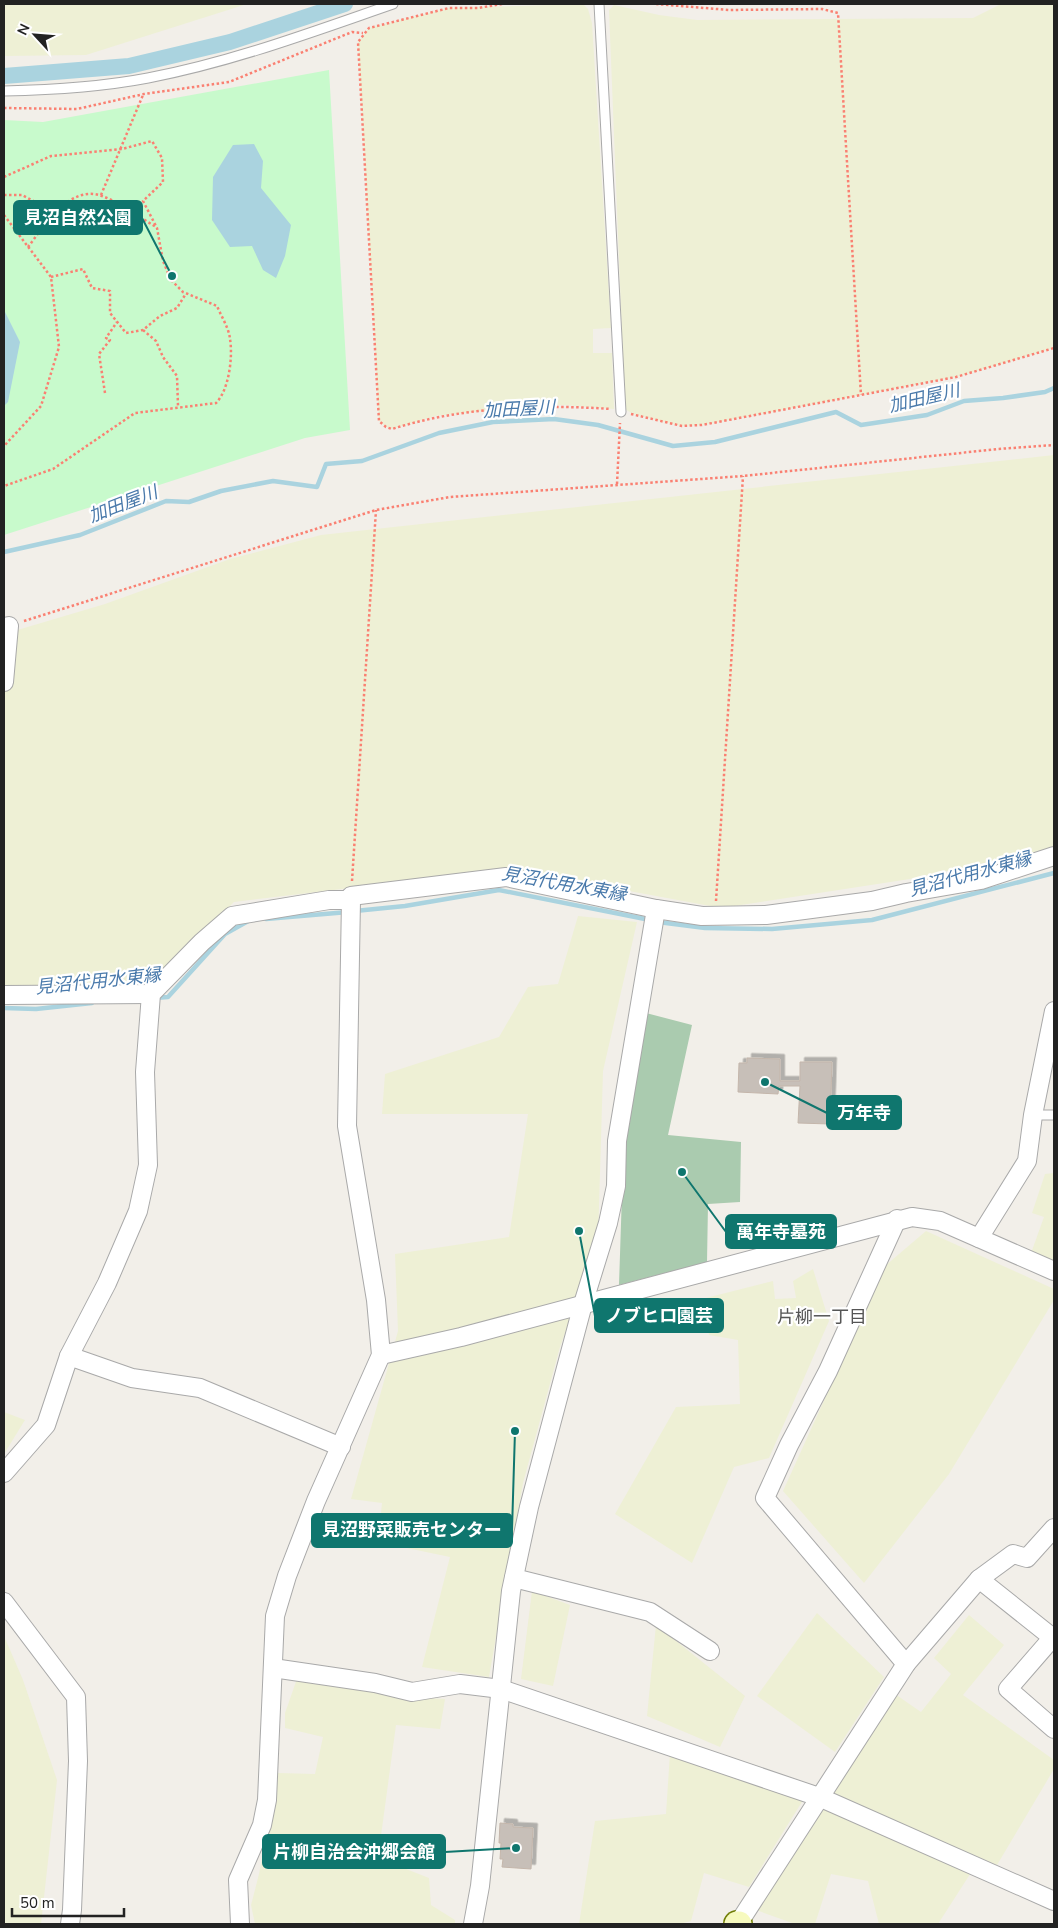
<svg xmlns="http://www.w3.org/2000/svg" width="1058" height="1928" font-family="'Nunito Sans','Noto Sans JP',sans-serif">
<defs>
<filter id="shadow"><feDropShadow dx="4.5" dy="-4.5" stdDeviation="0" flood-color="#0004"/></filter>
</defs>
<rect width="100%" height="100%" fill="#f2efe9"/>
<g fill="#eef0d5">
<path d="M4,4H247L86,55L4,56Z"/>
<path d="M583,4L588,9L592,23L611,328L593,329V353H612L614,409L563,405L513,408L435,416L392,429L386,427L379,421L358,42L369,28L449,8Z"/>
<path d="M1001,4H1054V348L956,377L702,425L681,426L633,414L625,409L609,10L614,5L659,15L697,20L973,18Z"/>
<path d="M1054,455V848L910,879L721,908L510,869L234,902L154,981L4,987V634L105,604L230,559L321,535Z"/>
<path d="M578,916L637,922L603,1071L598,1241L560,1347L523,1483L489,1677L422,1667L450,1557L378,1542L382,1503L351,1499L398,1331L395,1254L509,1237L528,1114H382L385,1074L499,1037L528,987L558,984Z"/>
<path d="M1054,1173V1266L1030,1256L1044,1217L1032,1213L1045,1174Z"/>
<path d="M926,1231L1054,1289V1300L949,1474L864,1583L783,1491L885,1266Z"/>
<path d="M813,1269L829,1321L769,1458L734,1467L692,1563L615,1514L676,1407L740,1404L738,1340L709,1335L702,1299L773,1281L775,1299L796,1298L793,1281Z"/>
<path d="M4,1412L25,1420L4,1454Z"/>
<path d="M532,1591L570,1605L553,1686L521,1679Z"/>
<path d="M817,1613L884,1677L835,1752L757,1696Z"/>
<path d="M969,1615L1004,1645L963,1695L1054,1760V1769L997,1865L831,1794L895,1694L921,1712L951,1674L934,1658Z"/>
<path d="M656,1625L745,1696L720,1747L647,1716Z"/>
<path d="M4,1636L23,1680L57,1780L41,1924H4Z"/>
<path d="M298,1676L337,1686L409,1697L445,1699L440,1729L396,1725L378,1858L429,1878L431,1905L455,1920V1924H356L355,1922L347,1924H255L251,1905L259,1874L278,1773L315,1774L323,1737L285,1728V1713Z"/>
<path d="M670,1753L805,1797L749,1887L704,1873L691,1921L680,1924H579L595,1821L666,1814Z"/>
<path d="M823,1808L974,1868L938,1924H879L868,1881L831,1874L815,1924H795L756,1910Z"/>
</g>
<path fill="#aacbaf" d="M646,1013L692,1025L668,1135L741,1142L740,1202L708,1204L707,1262L619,1285L624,1132Z"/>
<path fill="#c8facc" d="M329,70L350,430L305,438L4,535V120L43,122Z"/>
<g fill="#aad3df">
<path d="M254,144L263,161L261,188L291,225L285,256L276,278L263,270L252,246L230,247L212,220L213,177L233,145Z"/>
<path d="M4,310L20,342L8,402L4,406Z"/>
</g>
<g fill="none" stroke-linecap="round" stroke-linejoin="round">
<g stroke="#aad3df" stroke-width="4.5">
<path d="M4,552L80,535L166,501L189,502L221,491L273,481L317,487L326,464L362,461L439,433L493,422L554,419L598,425L673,446L715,442L836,412L861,425L927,415L964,401L1003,398L1045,392L1054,388"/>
<path d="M355,911L405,906L499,890L650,920"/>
<path d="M266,919L348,912"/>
<path d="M658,922L705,928L772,929L872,920L1054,873"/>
<path d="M155,998L168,997L225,934L250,920"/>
<path d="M4,1008L36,1009L92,1003"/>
</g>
<path stroke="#aad3df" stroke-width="16" d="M4,76L129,66L230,42L345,4"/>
</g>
<g fill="#c7bfb8" stroke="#c4b6ab" filter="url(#shadow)">
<path d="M747,1058L780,1059V1081H800V1062H832L830,1124L798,1123L800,1086H779L778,1094L738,1092L739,1063H747Z"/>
<path d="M500,1823L513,1824V1827L533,1828L531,1869L502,1867L503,1859H500L501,1843H499Z"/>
</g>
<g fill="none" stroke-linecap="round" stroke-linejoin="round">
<defs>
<g id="lane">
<path d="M599,4L621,412"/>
<path d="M4,91C52,90 101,87 148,78C232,62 312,32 393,4"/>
<path d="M1033,1115H1054"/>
</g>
<g id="street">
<path d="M4,627L9,626L4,682"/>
<path d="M351,896L506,877L656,909L702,916L766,915L872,901L906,893L981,880L1054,856"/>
<path d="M4,995L151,994"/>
<path d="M897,1219L828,1371L789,1445L765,1498L906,1664"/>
<path d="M979,1238L1027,1161L1033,1115L1054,1011"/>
<path d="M381,1355L461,1337L912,1217L940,1221L1054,1271"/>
<path d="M69,1356L132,1378L200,1388L341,1447"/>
<path d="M4,1473L46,1425L69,1356L107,1283L138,1211L148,1165L145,1072L151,994L202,942L232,916L329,900H351L347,1126L376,1300L381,1355L316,1501L287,1576L275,1616L267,1800L262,1825L238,1880L240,1924"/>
<path d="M514,1578L650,1612L710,1651"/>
<path d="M979,1579L1053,1638"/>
<path d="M4,1602L76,1697L78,1761L72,1910L70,1924"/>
<path d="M1054,1636L1008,1689L1054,1729"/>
<path d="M273,1668L375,1683L412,1692L460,1684L501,1689L819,1797L1054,1901"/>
<path d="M473,1924L480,1886L511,1591L529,1507L583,1304L608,1223L616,1186L617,1141L656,909"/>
<path d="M738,1924L906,1664L979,1579L1013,1554L1027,1558L1054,1528"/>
</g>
<path id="secondary" d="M737,1924H739"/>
</defs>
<use href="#lane" stroke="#a9a9a9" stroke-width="11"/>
<use href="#street" stroke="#a9a9a9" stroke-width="20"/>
<use href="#secondary" stroke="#707d05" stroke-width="28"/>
<g stroke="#fa8072" stroke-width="2.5" stroke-dasharray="2.5 2.5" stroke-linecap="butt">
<path d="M502,4L478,8H449L369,28L358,42L379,421L386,427L392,429C462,407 538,404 611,409"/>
<path d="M656,4L729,10L822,9L838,13L861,395"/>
<path d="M4,108L77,109L144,94L229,82L352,32L363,33"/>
<path d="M4,177L51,156L122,149L152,141L162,158L163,182L143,201L157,228L163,261L171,280L183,292L217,306C221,316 229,328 230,339C233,357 229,390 216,403L135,413L53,469L4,486"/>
<path d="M4,195H22L56,213"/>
<path d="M101,195L143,95"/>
<path d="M4,215L51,277L59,347L41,406L4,446"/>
<path d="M28,247C45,225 70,184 102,196C121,203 139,217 156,227"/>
<path d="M51,277L83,269L92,288L110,291V313L126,333L143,330L160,316L177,308L185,295"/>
<path d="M143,330L156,341L163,357L177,376L178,406"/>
<path d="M105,393L99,354L110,340L106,338L117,322"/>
<path d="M631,414L682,426L702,425L956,377L1054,348"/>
<path d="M617,484L620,423"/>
<path d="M24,621L376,510L450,497L743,476L998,449L1054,445"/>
<path d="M352,881L376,510"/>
<path d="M716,901L743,476"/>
</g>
<use href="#lane" stroke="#fff" stroke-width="9"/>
<use href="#street" stroke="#fff" stroke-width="18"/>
<use href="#secondary" stroke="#f7fabf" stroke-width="25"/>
</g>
<g text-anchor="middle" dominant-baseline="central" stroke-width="4.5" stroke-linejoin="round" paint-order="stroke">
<g font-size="18" font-style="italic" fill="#4a7aab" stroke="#fff">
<text transform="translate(924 398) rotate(-13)">加田屋川</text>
<text transform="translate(519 409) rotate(-3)">加田屋川</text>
<text transform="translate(123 504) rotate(-21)">加田屋川</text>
<text transform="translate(970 874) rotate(-15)">見沼代用水東縁</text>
<text transform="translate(564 884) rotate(10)">見沼代用水東縁</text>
<text transform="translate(98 981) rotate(-6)">見沼代用水東縁</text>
</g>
<g font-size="18" fill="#555" stroke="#fff">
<text x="822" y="1317">片柳一丁目</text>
</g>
</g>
<path fill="none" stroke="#0f766e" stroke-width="2" d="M172 276L142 218M765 1082L827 1113M682 1172L726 1232M579 1231L595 1316M515 1431L512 1530M516 1848L445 1852"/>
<g fill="#0f766e" stroke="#fff" stroke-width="2">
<circle cx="172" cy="276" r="5"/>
<circle cx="765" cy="1082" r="5"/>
<circle cx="682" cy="1172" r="5"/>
<circle cx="579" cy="1231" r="5"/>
<circle cx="515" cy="1431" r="5"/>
<circle cx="516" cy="1848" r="5"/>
</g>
<g fill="#0f766e" stroke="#0f766e" stroke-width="2">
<rect x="14" y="201" width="128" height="33" rx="5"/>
<rect x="827" y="1096" width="74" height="33" rx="5"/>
<rect x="726" y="1215" width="110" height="33" rx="5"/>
<rect x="595" y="1299" width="128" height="33" rx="5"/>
<rect x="312" y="1514" width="200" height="33" rx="5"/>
<rect x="263" y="1835" width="182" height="33" rx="5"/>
</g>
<g font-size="18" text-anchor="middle" font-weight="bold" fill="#fff">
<text x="78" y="224">見沼自然公園</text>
<text x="864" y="1119">万年寺</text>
<text x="781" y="1238">萬年寺墓苑</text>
<text x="659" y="1322">ノブヒロ園芸</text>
<text x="412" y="1536">見沼野菜販売センター</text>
<text x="354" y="1858">片柳自治会沖郷会館</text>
</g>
<rect width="1058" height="1928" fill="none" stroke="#222222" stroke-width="10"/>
<g transform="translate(35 35) rotate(296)" stroke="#ffffff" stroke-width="4" paint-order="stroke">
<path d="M0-4L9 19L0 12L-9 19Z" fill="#222222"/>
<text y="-8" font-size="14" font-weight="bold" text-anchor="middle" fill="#222222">N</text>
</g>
<path d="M12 1908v8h112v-8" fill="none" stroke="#222222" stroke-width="2.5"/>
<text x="20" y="1908" font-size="15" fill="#222222" stroke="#ffffff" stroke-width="4" paint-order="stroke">50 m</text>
</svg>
